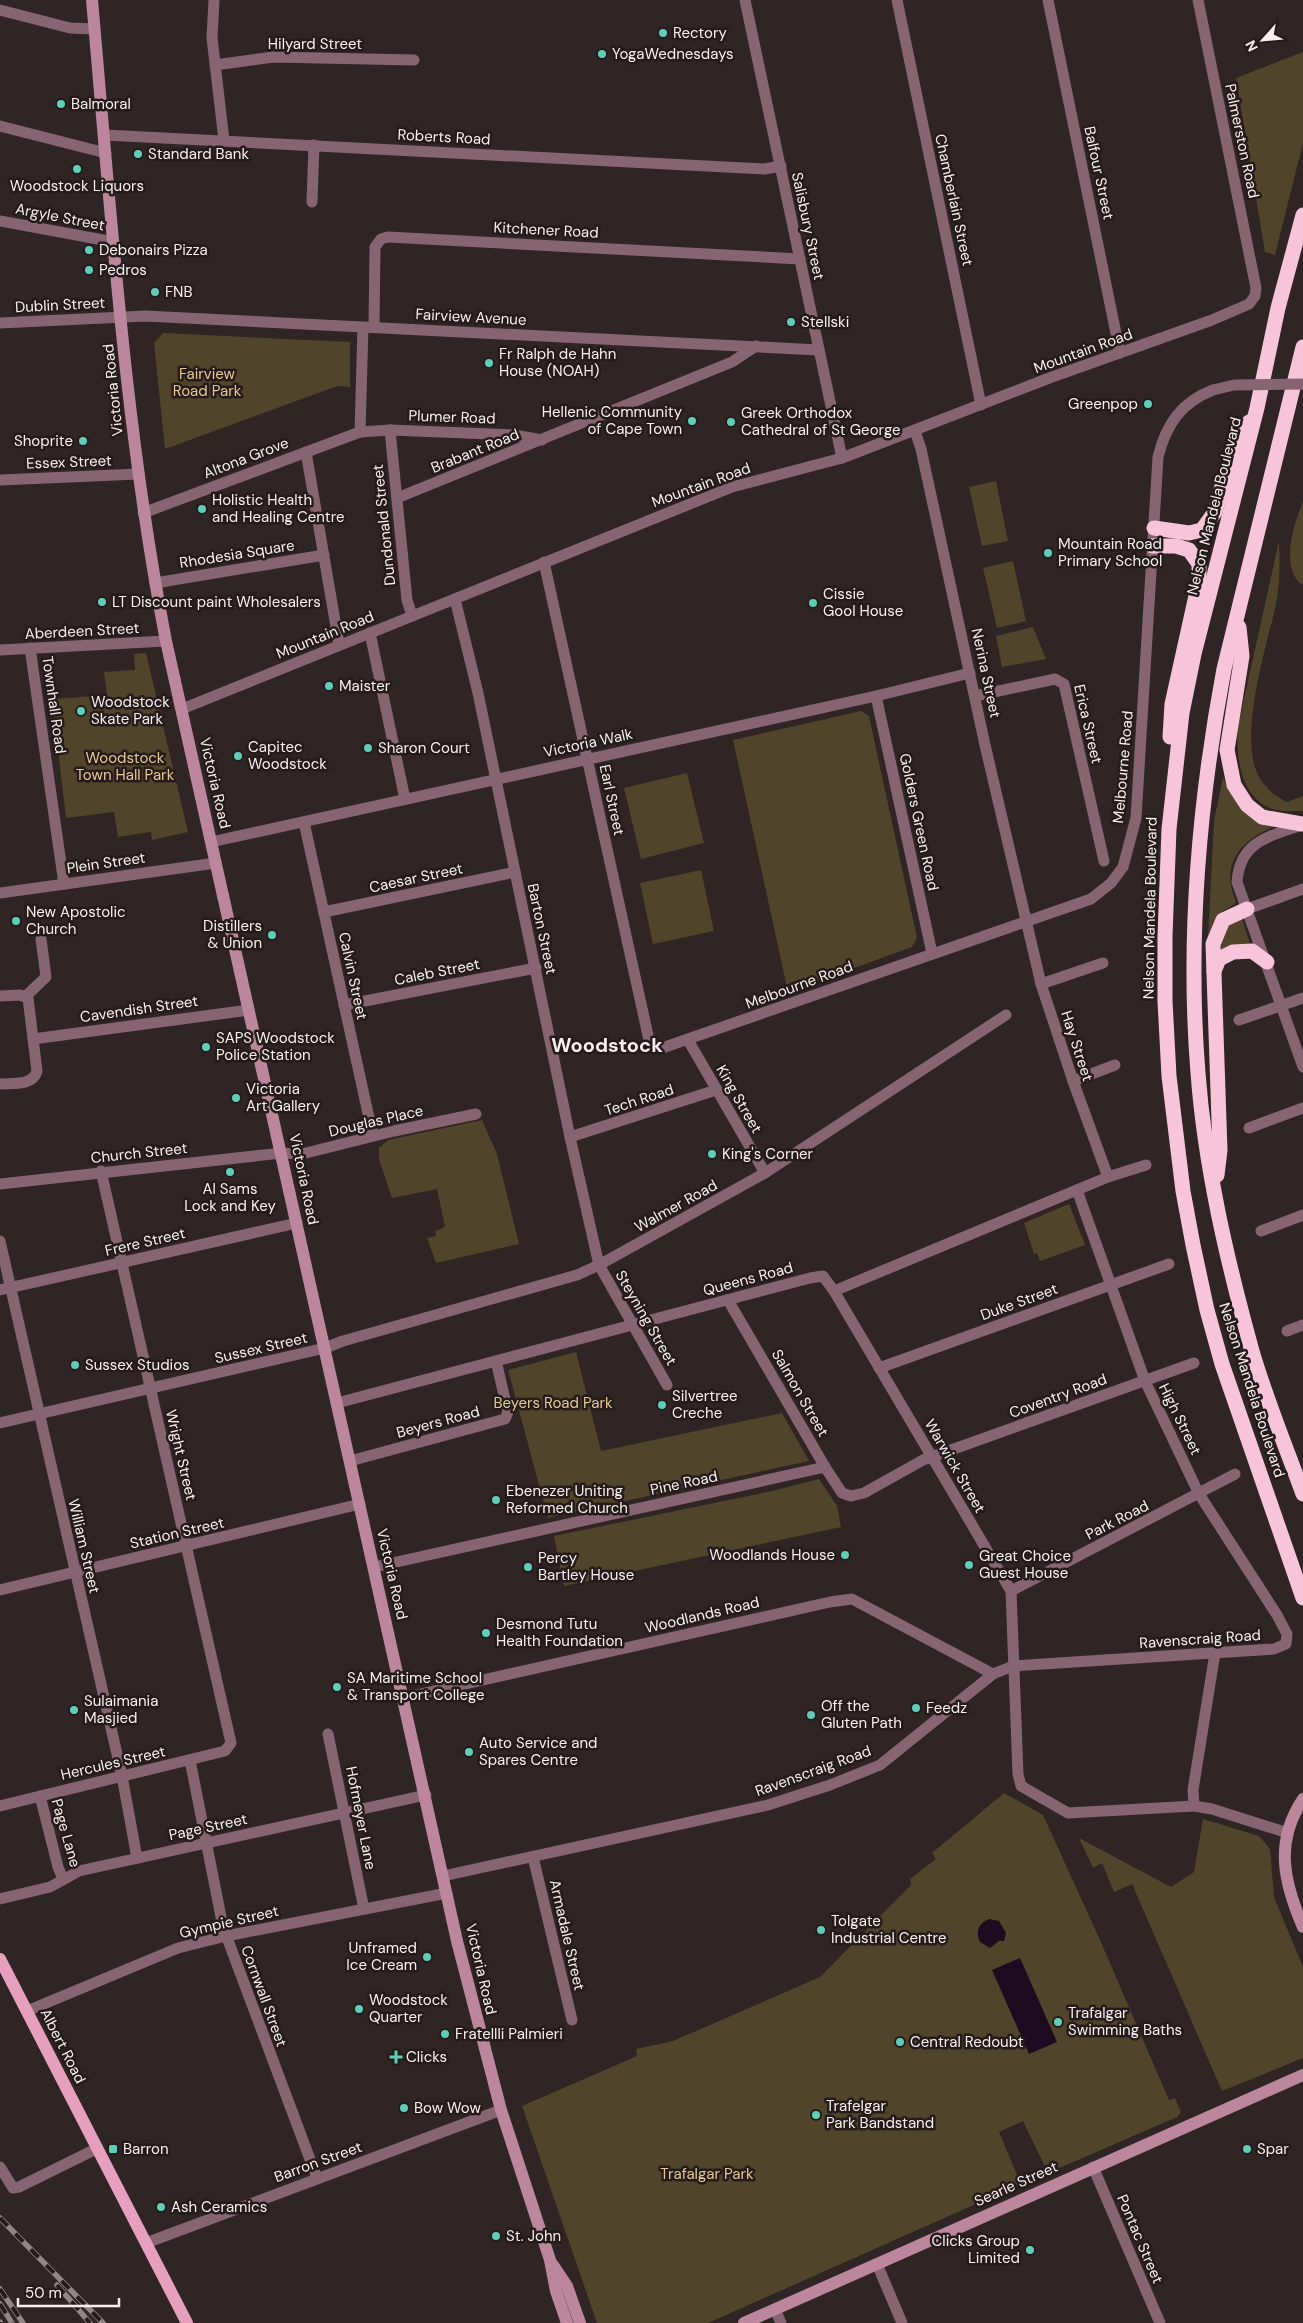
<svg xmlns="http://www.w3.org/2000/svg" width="1303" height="2323" font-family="'DM Sans',sans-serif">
<rect width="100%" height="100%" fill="#2f2524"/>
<g fill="#50442a">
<path d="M1303,52V143L1275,255L1265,252L1236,78Z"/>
<path d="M163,333L350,342V387L337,386L165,449L154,343Z"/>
<path d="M996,481L1008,541L982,546L969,487Z"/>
<path d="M1303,502V583L1301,584C1280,567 1294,522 1303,502Z"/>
<path d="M1279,541C1280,564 1280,586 1275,609C1265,651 1238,738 1259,777C1266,789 1275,796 1287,802L1303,796V811C1293,811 1282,812 1272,809C1239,796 1236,755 1238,726Z"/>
<path d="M1013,561L1026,621L997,628L983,568Z"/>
<path d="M1033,627L1046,659L1002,667L996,636Z"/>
<path d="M146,653L188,832L152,840L151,832L118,837L114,812L66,818L52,699L107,695L104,672L135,670L134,654Z"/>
<path d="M861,711L869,716L917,938L912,947L788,992L733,740Z"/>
<path d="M687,773L704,843L641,859L624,788Z"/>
<path d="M1223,777L1229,791L1278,825C1242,839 1219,862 1236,902C1232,908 1225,908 1220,913C1213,920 1210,930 1208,939L1214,821Z"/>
<path d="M701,870L714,931L653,944L640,883Z"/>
<path d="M1242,919L1250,944L1221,949V940L1227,926Z"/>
<path d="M482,1120L497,1154L519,1244L436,1263L427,1238L436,1236L435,1231L445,1227L437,1189L392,1198L379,1159V1148L388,1140Z"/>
<path d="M1069,1204L1085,1245L1040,1261L1037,1253L1034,1254L1024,1223Z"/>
<path d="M576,1352L601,1451L782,1413L809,1461L548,1518L508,1370Z"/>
<path d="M819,1479L837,1506L841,1527L564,1586L554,1536L772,1491Z"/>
<path d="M1004,1793L1043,1815L1100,1940L1169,2100L1175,2098L1181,2112L1177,2117L1048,2173L1023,2121L999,2132L1021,2184L708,2323H597L522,2106L637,2056L636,2049L673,2041L820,1977L911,1885L910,1879L936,1859L932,1853Z"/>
<path d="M1203,1819L1259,1836L1270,1849L1274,1897L1303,1967V2058L1222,2091L1132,1884L1114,1892L1102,1863L1093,1868L1079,1838L1171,1887L1194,1872Z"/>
</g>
<g fill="#1d0b20">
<path d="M989,1919L999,1921L1006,1933L1004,1941H999L990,1948L980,1942C975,1931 979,1923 989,1919Z"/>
<path d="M1020,1958L1057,2042L1029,2054L992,1970Z"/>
</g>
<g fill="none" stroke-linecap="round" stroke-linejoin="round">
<g stroke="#866472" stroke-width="11">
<path d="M214,0L212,38L224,140"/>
<path d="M745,0L842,458"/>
<path d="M897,0L981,405"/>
<path d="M1048,0L1120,353"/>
<path d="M0,10L70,28L95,29"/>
<path d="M215,65L273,57L414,60"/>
<path d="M0,126L106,153"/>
<path d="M105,135L764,169L781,166"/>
<path d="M312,202L314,145"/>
<path d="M0,221L114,242"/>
<path d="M0,323L145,316L819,350"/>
<path d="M374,327L375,247L381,239L388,237L800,259"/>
<path d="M390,430L407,600L412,616"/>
<path d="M915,431L921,449L985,745L1041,984L1073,1081L1108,1177"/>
<path d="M360,432L363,327"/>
<path d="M306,452L339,644"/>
<path d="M0,480L139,474"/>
<path d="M397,498L732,362L756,346"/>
<path d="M143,513L360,432L390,430L514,435L542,440"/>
<path d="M544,562L649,1040L653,1047L662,1048L1091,899L1111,883L1123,867L1136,818L1158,457C1166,425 1181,402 1213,390"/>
<path d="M155,583L324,555"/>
<path d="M455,599L478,693L570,1137L599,1265L667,1385"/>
<path d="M370,633L405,799"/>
<path d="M30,648L64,884"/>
<path d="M0,650L166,641"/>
<path d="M876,696L932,953"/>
<path d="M975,696L1055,679L1064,684L1104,861"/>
<path d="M182,709L732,487L842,458L1052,377L1212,320L1249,304L1255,296L1256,288L1198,0"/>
<path d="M304,822L373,1136"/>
<path d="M1301,825C1269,837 1240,841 1237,882L1303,1067"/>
<path d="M211,842L876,696L970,673"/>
<path d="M0,893L216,863"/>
<path d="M1247,909L1303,889"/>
<path d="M324,912L515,872"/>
<path d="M1041,984L1103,963"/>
<path d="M0,996L20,995L28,998L37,1071C33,1086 13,1083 0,1084"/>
<path d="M26,996L46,977L41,939"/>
<path d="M344,1005L536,968"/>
<path d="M1239,1020L1303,998"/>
<path d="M33,1039L249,1010"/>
<path d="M688,1040L765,1173"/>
<path d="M1073,1081L1115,1065"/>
<path d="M1249,1128L1303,1108"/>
<path d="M570,1137L716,1090"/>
<path d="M0,1184L282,1153L302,1154L394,1131L476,1114"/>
<path d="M1261,1231L1303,1215"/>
<path d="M0,1241L122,1776L137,1858"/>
<path d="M0,1290L297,1223"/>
<path d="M834,1291L1011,1591L1018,1774L1021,1786L1068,1813L1194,1806L1212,1809L1288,1833"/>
<path d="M728,1300L825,1467L842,1493L851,1496L864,1493L923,1460L1194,1363"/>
<path d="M1287,1331L1303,1325"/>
<path d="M879,1368L1169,1264"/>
<path d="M337,1403L810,1278L823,1276L834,1291L1108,1177L1146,1165"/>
<path d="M0,1423L325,1348L343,1341L577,1275L599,1265L765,1173L1006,1015"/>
<path d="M350,1461L505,1419L508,1412L496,1361"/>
<path d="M374,1567L825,1467"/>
<path d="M0,1590L360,1504"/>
<path d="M1011,1591L1235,1474"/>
<path d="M403,1698L830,1602L852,1599L993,1674"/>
<path d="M328,1734L364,1909"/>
<path d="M190,1760L223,1927L317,2178"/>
<path d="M40,1796L58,1867L63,1879"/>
<path d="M0,1806L225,1751L231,1743L101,1171"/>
<path d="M1194,1806L1193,1790L1215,1653"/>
<path d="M533,1857L572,2020"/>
<path d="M443,1876L768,1805L830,1785L880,1765L993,1674L1013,1666L1274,1649L1286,1644L1287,1634L1277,1615L1199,1494L1145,1381L1077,1190"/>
<path d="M0,1899L50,1887L79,1871L426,1795"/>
<path d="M27,2011L178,1948L226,1936L447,1893"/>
<path d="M0,2167L13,2188L19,2187L96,2149"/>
<path d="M1093,2167L1160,2323"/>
<path d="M146,2243L501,2110"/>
<path d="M877,2264L902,2323"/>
<path d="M775,2309L781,2323"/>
</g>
<g stroke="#bc869d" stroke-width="12">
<path d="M92,0C111,214 125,430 166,641L457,1941L501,2110L550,2260L556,2291L567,2323"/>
<path d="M1303,1799C1274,1842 1284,1883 1303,1927"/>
<path d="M553,2265L567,2286L580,2323"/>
<path d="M744,2323L1303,2075"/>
</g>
<path stroke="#e6a0be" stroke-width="12" d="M0,1959L187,2323"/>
<g stroke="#f8c4d9" stroke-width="15">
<path d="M1303,215L1278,308L1257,408L1194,654L1182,713L1169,829L1165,936V1001L1169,1076L1183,1191L1193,1245L1207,1310L1222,1364L1303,1598"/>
<path d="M1303,347L1224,669C1199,802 1187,938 1198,1073C1205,1167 1227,1260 1252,1351C1266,1399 1286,1447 1303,1494"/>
<path d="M1154,528L1189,533L1202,530L1215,512L1232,450L1249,422"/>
<path d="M1152,546H1176L1189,550L1199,564V582L1172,704L1170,737"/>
<path d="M1239,627L1242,656L1227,750L1234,785L1247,805L1262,817L1302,824"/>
<path d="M1214,971L1219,959L1233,952L1252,951L1267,962"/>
<path d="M1217,1175L1220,1150L1213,944L1223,920L1247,909"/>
</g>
<defs>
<g id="rail">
<path d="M0,2218L103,2323"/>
<path d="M57,2285L90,2323"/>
<path d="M0,2289L23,2323"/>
<path d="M0,2304L12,2323"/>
<path d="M0,2322V2323"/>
</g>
</defs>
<use href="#rail" stroke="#8f8685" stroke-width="5.5"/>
<use href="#rail" stroke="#251b1a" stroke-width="4" stroke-dasharray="11" stroke-linecap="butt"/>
<path stroke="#866472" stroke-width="11" d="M1213,390L1234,385L1303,384"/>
</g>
<g fill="#5eceb8" stroke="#251b1a" stroke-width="2">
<circle cx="663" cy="33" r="5"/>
<circle cx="602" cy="54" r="5"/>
<circle cx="61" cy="104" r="5"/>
<circle cx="138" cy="154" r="5"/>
<circle cx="77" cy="169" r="5"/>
<circle cx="89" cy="250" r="5"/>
<circle cx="89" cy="270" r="5"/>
<circle cx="155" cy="292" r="5"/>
<circle cx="791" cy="322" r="5"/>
<circle cx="489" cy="363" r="5"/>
<circle cx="1148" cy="404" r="5"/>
<circle cx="692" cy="421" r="5"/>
<circle cx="731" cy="422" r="5"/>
<circle cx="83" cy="441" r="5"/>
<circle cx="202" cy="509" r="5"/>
<circle cx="1048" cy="553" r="5"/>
<circle cx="102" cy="602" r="5"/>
<circle cx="813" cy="603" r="5"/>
<circle cx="329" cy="686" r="5"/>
<circle cx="81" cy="711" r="5"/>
<circle cx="368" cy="748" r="5"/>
<circle cx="238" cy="756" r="5"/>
<circle cx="16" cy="921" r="5"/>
<circle cx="272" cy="935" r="5"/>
<circle cx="206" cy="1047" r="5"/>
<circle cx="236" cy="1098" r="5"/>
<circle cx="712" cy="1154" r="5"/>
<circle cx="230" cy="1172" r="5"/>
<circle cx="75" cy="1365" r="5"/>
<circle cx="662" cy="1405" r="5"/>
<circle cx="496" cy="1500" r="5"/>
<circle cx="845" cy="1555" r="5"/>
<circle cx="969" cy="1565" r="5"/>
<circle cx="528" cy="1567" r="5"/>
<circle cx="486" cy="1633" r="5"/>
<circle cx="337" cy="1687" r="5"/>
<circle cx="916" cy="1708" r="5"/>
<circle cx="74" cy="1710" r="5"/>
<circle cx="811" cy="1715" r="5"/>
<circle cx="469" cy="1752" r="5"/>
<circle cx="821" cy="1930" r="5"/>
<circle cx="427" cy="1957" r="5"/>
<circle cx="359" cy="2009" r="5"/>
<circle cx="1058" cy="2022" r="5"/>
<circle cx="445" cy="2034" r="5"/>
<circle cx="900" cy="2042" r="5"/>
<path d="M393.5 2049.5h5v5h5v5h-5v5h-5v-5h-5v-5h5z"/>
<circle cx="404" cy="2108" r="5"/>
<circle cx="816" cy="2115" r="5"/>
<rect x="108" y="2144" width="10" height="10" rx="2.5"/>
<circle cx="1247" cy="2149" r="5"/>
<circle cx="161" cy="2207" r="5"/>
<circle cx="496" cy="2236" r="5"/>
<circle cx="1030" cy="2250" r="5"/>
</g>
<g text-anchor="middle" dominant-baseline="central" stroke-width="5" stroke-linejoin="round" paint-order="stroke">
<g font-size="15" fill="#f8f0f0" stroke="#251b1a" text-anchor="start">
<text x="673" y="33">Rectory</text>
<text x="612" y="54">YogaWednesdays</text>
<text x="71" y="104">Balmoral</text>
<text x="148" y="154">Standard Bank</text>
<text x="77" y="186" text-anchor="middle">Woodstock Liquors</text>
<text x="99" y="250">Debonairs Pizza</text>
<text x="99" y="270">Pedros</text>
<text x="165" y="292">FNB</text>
<text x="801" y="322">Stellski</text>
<text x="499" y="354">Fr Ralph de Hahn<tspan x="499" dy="17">House (NOAH)</tspan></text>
<text x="1138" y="404" text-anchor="end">Greenpop</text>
<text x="682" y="412" text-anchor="end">Hellenic Community<tspan x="682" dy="17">of Cape Town</tspan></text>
<text x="741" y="413">Greek Orthodox<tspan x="741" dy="17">Cathedral of St George</tspan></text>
<text x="73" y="441" text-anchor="end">Shoprite</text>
<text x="212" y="500">Holistic Health<tspan x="212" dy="17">and Healing Centre</tspan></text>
<text x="1058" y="544">Mountain Road<tspan x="1058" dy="17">Primary School</tspan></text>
<text x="823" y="594">Cissie<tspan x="823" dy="17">Gool House</tspan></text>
<text x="112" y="602">LT Discount paint Wholesalers</text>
<text x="339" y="686">Maister</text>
<text x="91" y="702">Woodstock<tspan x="91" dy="17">Skate Park</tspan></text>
<text x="248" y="747">Capitec<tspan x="248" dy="17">Woodstock</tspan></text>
<text x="378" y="748">Sharon Court</text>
<text x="26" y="912">New Apostolic<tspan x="26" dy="17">Church</tspan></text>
<text x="262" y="926" text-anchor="end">Distillers<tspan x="262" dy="17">&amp; Union</tspan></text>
<text x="216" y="1038">SAPS Woodstock<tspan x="216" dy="17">Police Station</tspan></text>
<text x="246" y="1089">Victoria<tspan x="246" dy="17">Art Gallery</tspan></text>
<text x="722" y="1154">King's Corner</text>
<text x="230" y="1189" text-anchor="middle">Al Sams<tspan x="230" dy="17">Lock and Key</tspan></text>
<text x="85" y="1365">Sussex Studios</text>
<text x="672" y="1396">Silvertree<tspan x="672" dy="17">Creche</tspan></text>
<text x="506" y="1491">Ebenezer Uniting<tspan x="506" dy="17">Reformed Church</tspan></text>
<text x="835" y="1555" text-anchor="end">Woodlands House</text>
<text x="979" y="1556">Great Choice<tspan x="979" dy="17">Guest House</tspan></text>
<text x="538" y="1558">Percy<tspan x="538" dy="17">Bartley House</tspan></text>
<text x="496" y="1624">Desmond Tutu<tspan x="496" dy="17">Health Foundation</tspan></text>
<text x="347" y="1678">SA Maritime School<tspan x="347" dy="17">&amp; Transport College</tspan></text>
<text x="84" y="1701">Sulaimania<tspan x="84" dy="17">Masjied</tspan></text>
<text x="821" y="1706">Off the<tspan x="821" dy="17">Gluten Path</tspan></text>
<text x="926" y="1708">Feedz</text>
<text x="479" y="1743">Auto Service and<tspan x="479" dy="17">Spares Centre</tspan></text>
<text x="831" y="1921">Tolgate<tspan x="831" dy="17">Industrial Centre</tspan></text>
<text x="417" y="1948" text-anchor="end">Unframed<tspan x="417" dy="17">Ice Cream</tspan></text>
<text x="369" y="2000">Woodstock<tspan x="369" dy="17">Quarter</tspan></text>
<text x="1068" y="2013">Trafalgar<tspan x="1068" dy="17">Swimming Baths</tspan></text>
<text x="455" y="2034">Fratellli Palmieri</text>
<text x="910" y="2042">Central Redoubt</text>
<text x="406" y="2057">Clicks</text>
<text x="826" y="2106">Trafelgar<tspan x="826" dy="17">Park Bandstand</tspan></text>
<text x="414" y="2108">Bow Wow</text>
<text x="123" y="2149">Barron</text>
<text x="1257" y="2149">Spar</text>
<text x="171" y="2207">Ash Ceramics</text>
<text x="506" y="2236">St. John</text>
<text x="1020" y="2241" text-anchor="end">Clicks Group<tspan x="1020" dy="17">Limited</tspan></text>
</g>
<g font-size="15" fill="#f8f0f0" stroke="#251b1a">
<text x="315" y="44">Hilyard Street</text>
<text transform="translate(444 137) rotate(3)">Roberts Road</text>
<text transform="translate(1242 141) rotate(78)">Palmerston Road</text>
<text transform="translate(1099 173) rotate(78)">Balfour Street</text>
<text transform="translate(954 200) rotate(78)">Chamberlain Street</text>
<text transform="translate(60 217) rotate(11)">Argyle Street</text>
<text transform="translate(808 226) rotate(78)">Salisbury Street</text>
<text transform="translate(546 230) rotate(3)">Kitchener Road</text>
<text transform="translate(60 305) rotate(-3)">Dublin Street</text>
<text transform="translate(471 317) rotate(3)">Fairview Avenue</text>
<text transform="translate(1083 351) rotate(-20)">Mountain Road</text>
<text transform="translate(113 390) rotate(-96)">Victoria Road</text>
<text transform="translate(452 417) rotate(2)">Plumer Road</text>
<text transform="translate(475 451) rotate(-22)">Brabant Road</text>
<text transform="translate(246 458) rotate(-21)">Altona Grove</text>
<text transform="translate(69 462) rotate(-2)">Essex Street</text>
<text transform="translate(701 485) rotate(-20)">Mountain Road</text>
<text transform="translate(1214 506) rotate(-76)">Nelson Mandela Boulevard</text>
<text transform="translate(384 525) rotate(-96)">Dundonald Street</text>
<text transform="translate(237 554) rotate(-9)">Rhodesia Square</text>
<text transform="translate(82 631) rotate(-3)">Aberdeen Street</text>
<text transform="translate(325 635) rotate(-22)">Mountain Road</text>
<text transform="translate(986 673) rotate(78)">Nerina Street</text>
<text transform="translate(54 705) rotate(82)">Townhall Road</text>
<text transform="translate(1088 724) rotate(77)">Erica Street</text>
<text transform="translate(588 743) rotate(-12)">Victoria Walk</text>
<text transform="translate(1123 767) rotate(-85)">Melbourne Road</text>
<text transform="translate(215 783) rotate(77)">Victoria Road</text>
<text transform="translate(612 800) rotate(78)">Earl Street</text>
<text transform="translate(919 822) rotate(78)">Golders Green Road</text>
<text transform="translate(106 863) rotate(-8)">Plein Street</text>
<text transform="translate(416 878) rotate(-12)">Caesar Street</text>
<text transform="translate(1150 908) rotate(-89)">Nelson Mandela Boulevard</text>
<text transform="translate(542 929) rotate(78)">Barton Street</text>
<text transform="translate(437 972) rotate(-11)">Caleb Street</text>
<text transform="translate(353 976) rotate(78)">Calvin Street</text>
<text transform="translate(799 985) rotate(-20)">Melbourne Road</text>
<text transform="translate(139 1009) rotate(-8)">Cavendish Street</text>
<text transform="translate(1077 1046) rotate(72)">Hay Street</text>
<text transform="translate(739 1099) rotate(60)">King Street</text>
<text transform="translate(639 1100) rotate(-18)">Tech Road</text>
<text transform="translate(376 1121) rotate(-13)">Douglas Place</text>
<text transform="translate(139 1153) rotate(-6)">Church Street</text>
<text transform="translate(304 1179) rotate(78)">Victoria Road</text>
<text transform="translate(676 1206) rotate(-29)">Walmer Road</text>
<text transform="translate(145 1242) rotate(-13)">Frere Street</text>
<text transform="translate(748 1279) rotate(-15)">Queens Road</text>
<text transform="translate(1019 1302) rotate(-20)">Duke Street</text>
<text transform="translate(646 1318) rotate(60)">Steyning Street</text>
<text transform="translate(261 1348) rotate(-13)">Sussex Street</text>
<text transform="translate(1252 1390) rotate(72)">Nelson Mandela Boulevard</text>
<text transform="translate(800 1393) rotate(60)">Salmon Street</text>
<text transform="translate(1058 1396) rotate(-20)">Coventry Road</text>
<text transform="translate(1180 1419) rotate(64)">High Street</text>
<text transform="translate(438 1422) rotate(-15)">Beyers Road</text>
<text transform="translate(181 1455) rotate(77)">Wright Street</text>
<text transform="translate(955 1466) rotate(60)">Warwick Street</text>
<text transform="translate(684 1483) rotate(-12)">Pine Road</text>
<text transform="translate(1117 1520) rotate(-27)">Park Road</text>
<text transform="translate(177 1533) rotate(-13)">Station Street</text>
<text transform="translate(84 1546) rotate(77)">William Street</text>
<text transform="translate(392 1574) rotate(77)">Victoria Road</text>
<text transform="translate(702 1615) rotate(-13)">Woodlands Road</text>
<text transform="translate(1200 1639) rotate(-4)">Ravenscraig Road</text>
<text transform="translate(113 1763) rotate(-13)">Hercules Street</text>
<text transform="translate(813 1771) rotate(-20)">Ravenscraig Road</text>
<text transform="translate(361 1818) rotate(79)">Hofmeyer Lane</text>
<text transform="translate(208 1827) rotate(-12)">Page Street</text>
<text transform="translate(66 1833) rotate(74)">Page Lane</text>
<text transform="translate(229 1922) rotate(-13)">Gympie Street</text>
<text transform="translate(567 1935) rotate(77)">Armadale Street</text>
<text transform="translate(481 1969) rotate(77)">Victoria Road</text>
<text transform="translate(264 1996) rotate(70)">Cornwall Street</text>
<text transform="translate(63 2046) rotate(63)">Albert Road</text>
<text transform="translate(318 2162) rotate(-20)">Barron Street</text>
<text transform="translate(1016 2184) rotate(-24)">Searle Street</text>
<text transform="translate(1140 2239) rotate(67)">Pontac Street</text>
</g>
<g font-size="15" fill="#e5ca93" stroke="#251b1a">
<text x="207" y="374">Fairview<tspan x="207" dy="17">Road Park</tspan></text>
<text x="125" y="758">Woodstock<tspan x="125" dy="17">Town Hall Park</tspan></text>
<text x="553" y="1403">Beyers Road Park</text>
<text x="707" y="2174">Trafalgar Park</text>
</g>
<g font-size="20" font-weight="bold" fill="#f8f0f0" stroke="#251b1a">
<text x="607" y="1045">Woodstock</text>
</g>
</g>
<g transform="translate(1263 40) rotate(243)" stroke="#251b1a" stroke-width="4" paint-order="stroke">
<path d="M0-4L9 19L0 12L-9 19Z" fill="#f8f0f0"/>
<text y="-8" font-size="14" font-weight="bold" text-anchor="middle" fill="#f8f0f0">N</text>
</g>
<path d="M18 2298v8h101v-8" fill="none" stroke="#f8f0f0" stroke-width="2.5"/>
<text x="25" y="2298" font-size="15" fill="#f8f0f0" stroke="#251b1a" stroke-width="4" paint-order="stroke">50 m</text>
</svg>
